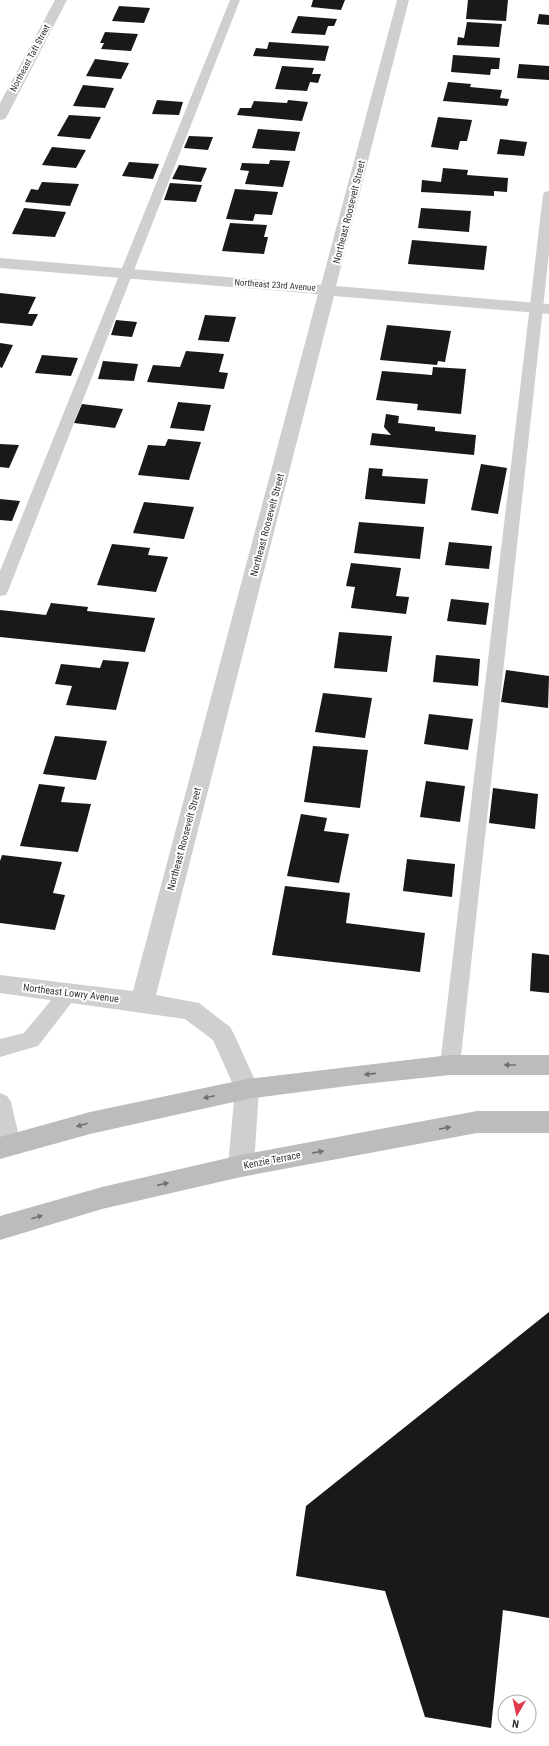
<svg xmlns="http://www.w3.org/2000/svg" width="549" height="1746" font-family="'Roboto Condensed',sans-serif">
<rect width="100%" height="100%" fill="#fff"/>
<g fill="#191919">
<path d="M313,0H345L341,10L311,7Z"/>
<path d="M468,0H508L506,21L466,19Z"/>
<path d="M119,6L150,8L144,23L112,21Z"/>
<path d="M539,14L549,15V25L537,24Z"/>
<path d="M298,16L337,19L334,26H328L325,35L291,33Z"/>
<path d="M467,22L502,24L499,47L457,45L458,37L464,38Z"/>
<path d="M105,32L138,34L131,51L101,49L104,43H100Z"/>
<path d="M269,42L329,46L325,61L253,56L256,48L267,49Z"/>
<path d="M453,55L500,58L499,69H491L490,75L451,72Z"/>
<path d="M95,59L129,63L121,79L86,76Z"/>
<path d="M519,64L549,66V80L517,78Z"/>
<path d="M282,66L314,68L312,74H321L318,83L310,82L307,91L275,89Z"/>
<path d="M448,82L471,84L470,87L502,90L500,98L509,99L507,106L443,101Z"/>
<path d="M83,85L114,88L105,108L73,106Z"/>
<path d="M157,100L183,102L179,115L152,114Z"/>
<path d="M288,100L308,102L302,121L237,115L240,108H251L254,101L287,103Z"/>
<path d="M69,115L101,117L90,139L57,136Z"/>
<path d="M438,117L472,120L467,141H460L458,150L431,147Z"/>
<path d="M258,129L300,132L295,151L252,148Z"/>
<path d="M189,136L213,137L208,150L184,148Z"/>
<path d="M500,139L527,142L524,156L497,154Z"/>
<path d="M52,147L86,150L76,168L42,165Z"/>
<path d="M270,160L290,161L283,187L245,184L249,171L240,170L242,163L269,164Z"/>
<path d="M129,162L159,164L153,179L122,176Z"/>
<path d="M179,165L207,168L201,182L172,179Z"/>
<path d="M443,168L468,170L467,175L508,178L507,192L494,191V196L421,192L422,180L441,182Z"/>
<path d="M42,182L79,184L70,206L25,202L31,189L38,190Z"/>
<path d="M170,183L202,185L196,202L164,200Z"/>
<path d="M235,189L278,192L272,215L255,214L253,221L226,219Z"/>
<path d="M24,208L66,212L55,237L12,234Z"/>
<path d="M421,208L471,211L469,232L418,228Z"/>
<path d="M230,223L267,225L264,237H268L264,254L222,251Z"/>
<path d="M412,240L487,246L484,270L408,264Z"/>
<path d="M0,293L36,297L28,314H38L32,326L0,323Z"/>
<path d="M205,315L236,317L229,342L198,340Z"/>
<path d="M116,320L137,322L132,337L111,335Z"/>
<path d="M387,325L451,331L445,362L438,361L437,365L380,360Z"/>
<path d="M0,343L13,345L2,368L0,367Z"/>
<path d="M186,351L224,354L219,372L228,373L224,389L147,382L153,365L180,367Z"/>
<path d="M42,355L78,358L71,376L35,373Z"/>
<path d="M103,361L138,364L134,381L98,379Z"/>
<path d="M433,367L466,369L461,414L417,410L418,404L376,400L382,371L432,375Z"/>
<path d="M178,402L211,405L204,431L170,428Z"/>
<path d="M82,404L123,409L115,428L74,423Z"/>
<path d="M386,414L399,416L398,423L435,427V431L476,435L474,455L370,445L372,433L391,435L384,427Z"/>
<path d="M168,439L201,442L189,480L138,475L148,445L165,446Z"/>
<path d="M0,444L19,445L9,468L0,467Z"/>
<path d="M481,464L507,468L498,514L471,510Z"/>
<path d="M369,468L383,469L382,476L428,479L425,504L365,499Z"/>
<path d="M0,499L20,501L12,521L0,520Z"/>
<path d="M144,502L194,507L184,539L133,533Z"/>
<path d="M359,522L424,527L420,559L354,553Z"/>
<path d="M449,542L492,546L489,569L445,565Z"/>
<path d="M112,544L150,548L148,555L168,557L156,592L97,585Z"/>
<path d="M351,563L401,568L396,596L409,597L406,614L351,608L355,587L346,586Z"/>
<path d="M451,599L489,603L486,625L447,621Z"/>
<path d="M51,603L88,607L87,611L155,618L145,652L0,637V610L46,615Z"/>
<path d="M339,632L392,636L387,672L334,668Z"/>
<path d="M436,655L480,659L478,686L433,682Z"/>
<path d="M103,660L129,662L116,710L66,705L72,686L55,684L61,664L100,668Z"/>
<path d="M506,670L549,676L548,708L501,702Z"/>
<path d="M323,693L372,698L365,738L315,732Z"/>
<path d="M429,714L473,719L468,750L424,744Z"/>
<path d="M55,736L107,741L96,780L43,774Z"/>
<path d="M313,746L368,750L360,808L304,802Z"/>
<path d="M426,781L465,786L460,822L420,817Z"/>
<path d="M39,784L65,787L61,802L91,804L78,852L20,846Z"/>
<path d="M493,788L538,794L535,829L489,823Z"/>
<path d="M301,814L327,818L324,831L349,834L339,883L287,876Z"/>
<path d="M2,855L62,862L53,893L65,895L55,930L0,923V861Z"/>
<path d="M407,859L455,864L452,897L403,891Z"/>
<path d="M285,886L350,893L346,923L425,933L420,972L272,955Z"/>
<path d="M532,953L549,955V993L530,991Z"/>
<path d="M549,1312V1618L503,1610L491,1728L425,1717L385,1591L296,1576L306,1506Z"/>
</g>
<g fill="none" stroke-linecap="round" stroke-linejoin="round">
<g fill="#cfcfcf" fill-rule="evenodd">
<path d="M230,0H240L8,591L6,595L0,596V571Z"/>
<path d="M549,191V253L460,1065L457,1071L450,1074L443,1071L440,1065L543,195L544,192Z"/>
<path d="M69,985L76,987L79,993L38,1046L0,1057V1039L24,1033L62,987Z"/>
<path d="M0,1093L7,1096L11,1102L21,1145L18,1152L10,1154L2,1152L0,1147Z"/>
</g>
<g fill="#cfcfcf" fill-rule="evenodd">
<path d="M55,0H67L7,116L5,119L0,120V103Z"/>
<path d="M397,0H409L336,286L549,304V314L334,296L156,995L199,1003L230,1027L234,1034L259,1089L254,1166L250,1174L241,1177L232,1174L228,1166L235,1089L213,1040L185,1019L0,993V975L133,991L318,294L0,268V258L321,285Z"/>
</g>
<g fill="#bcbcbc" fill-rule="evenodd">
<path d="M450,1055H549V1075H450L355,1085L247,1099L90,1134L0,1159V1137L90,1112L247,1079Z"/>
<path d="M477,1111H549V1133H477L241,1177L102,1209L0,1240V1216L102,1187L241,1155Z"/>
</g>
</g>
<defs><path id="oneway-solid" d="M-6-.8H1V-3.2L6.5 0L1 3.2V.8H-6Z"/></defs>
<g fill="#707070">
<use href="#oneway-solid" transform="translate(510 1065) rotate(180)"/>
<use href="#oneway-solid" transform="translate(370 1074) rotate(174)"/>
<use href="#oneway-solid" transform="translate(209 1097) rotate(168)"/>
<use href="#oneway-solid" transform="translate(82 1125) rotate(164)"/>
<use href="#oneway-solid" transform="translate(445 1128) rotate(-11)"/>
<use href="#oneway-solid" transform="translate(318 1152) rotate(-11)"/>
<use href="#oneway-solid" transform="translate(163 1184) rotate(-13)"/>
<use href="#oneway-solid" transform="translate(37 1217) rotate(-16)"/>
</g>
<g text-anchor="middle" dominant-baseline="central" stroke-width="4" stroke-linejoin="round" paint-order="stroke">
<g font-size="9" fill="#323232" stroke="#fff">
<text transform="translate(30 58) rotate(-62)">Northeast Taft Street</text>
<text transform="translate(275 285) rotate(4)">Northeast 23rd Avenue</text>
</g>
<g font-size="10" fill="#323232" stroke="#fff">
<text transform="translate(349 212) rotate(-76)">Northeast Roosevelt Street</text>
<text transform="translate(267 525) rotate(-75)">Northeast Roosevelt Street</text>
<text transform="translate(184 839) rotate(-75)">Northeast Roosevelt Street</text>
<text transform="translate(71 993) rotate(7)">Northeast Lowry Avenue</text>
<text transform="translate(272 1160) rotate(-11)">Kenzie Terrace</text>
</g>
</g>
<g transform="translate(517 1714) rotate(189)"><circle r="19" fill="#ffffff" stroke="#adadad"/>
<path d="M0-3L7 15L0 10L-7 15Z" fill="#e23b4d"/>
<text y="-6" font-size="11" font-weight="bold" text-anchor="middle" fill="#323232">N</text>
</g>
</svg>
